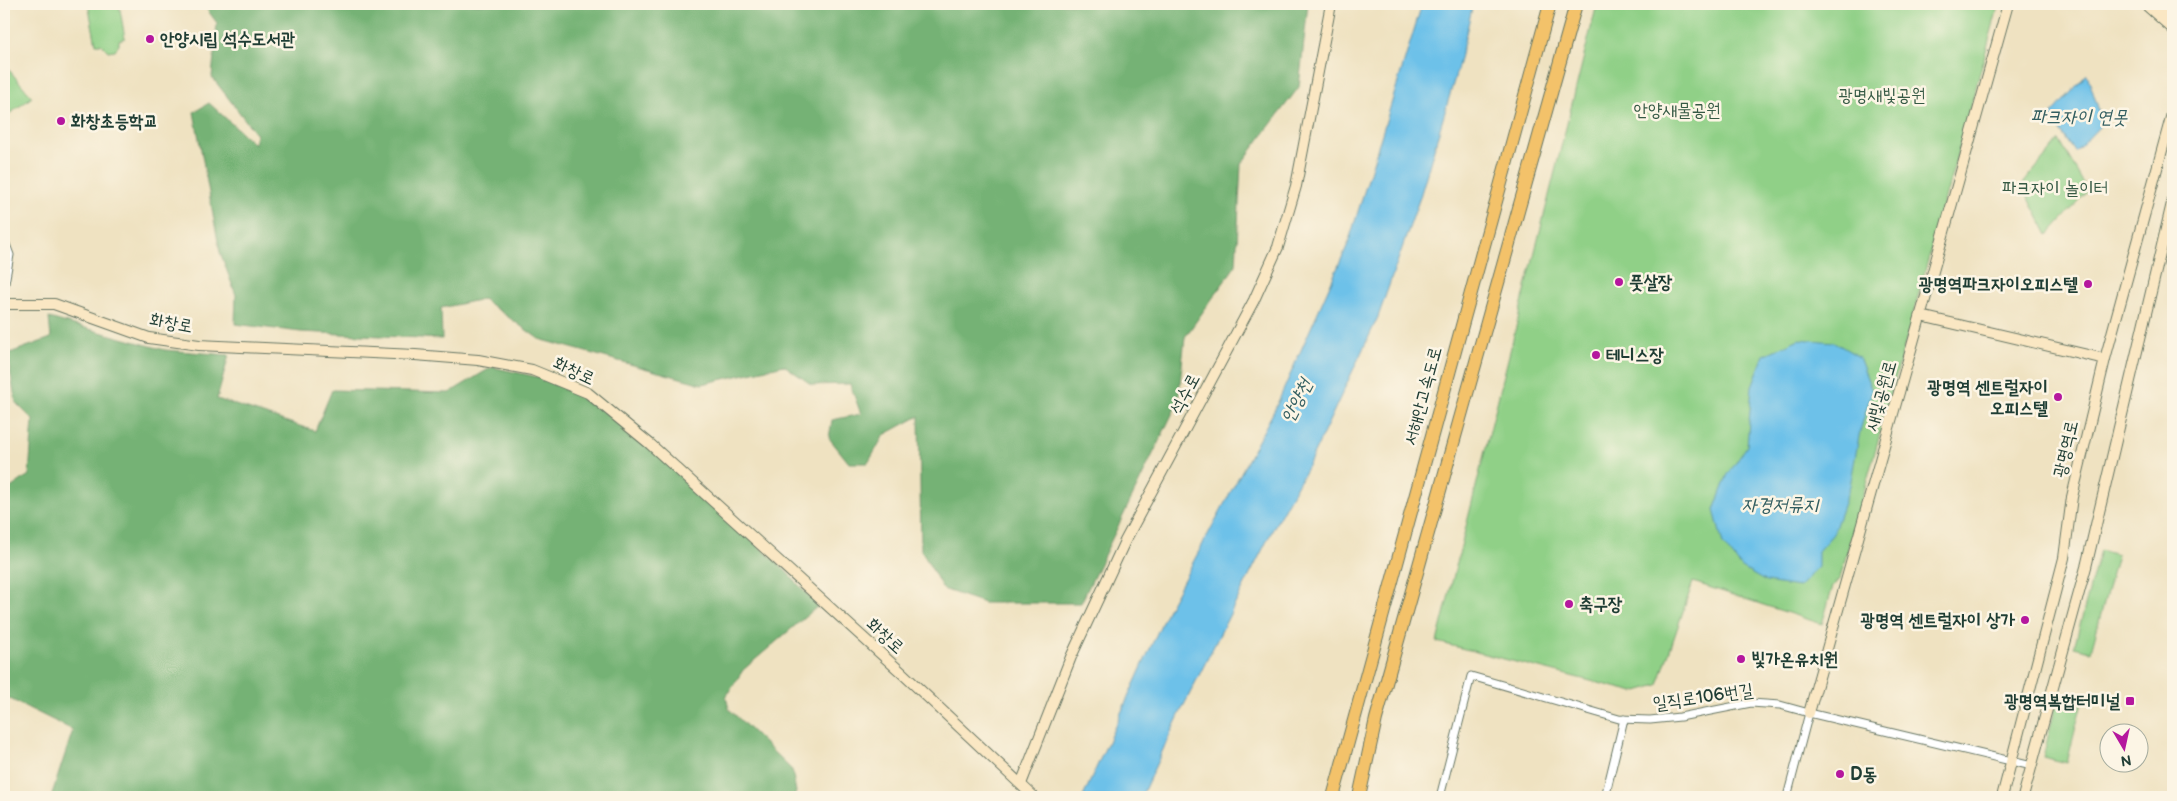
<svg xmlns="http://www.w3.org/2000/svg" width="2177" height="801" font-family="'Balsamiq Sans','Poor Story',sans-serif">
<rect width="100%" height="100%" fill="#fcf5e5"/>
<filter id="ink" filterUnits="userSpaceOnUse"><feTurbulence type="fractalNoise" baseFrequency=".02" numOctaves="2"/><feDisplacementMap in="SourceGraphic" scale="10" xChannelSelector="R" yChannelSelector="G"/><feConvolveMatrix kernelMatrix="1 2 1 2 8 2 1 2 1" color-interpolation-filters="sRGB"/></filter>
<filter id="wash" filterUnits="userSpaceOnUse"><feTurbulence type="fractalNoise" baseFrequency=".0096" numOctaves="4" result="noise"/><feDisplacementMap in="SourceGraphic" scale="20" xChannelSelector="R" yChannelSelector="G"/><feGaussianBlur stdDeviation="1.12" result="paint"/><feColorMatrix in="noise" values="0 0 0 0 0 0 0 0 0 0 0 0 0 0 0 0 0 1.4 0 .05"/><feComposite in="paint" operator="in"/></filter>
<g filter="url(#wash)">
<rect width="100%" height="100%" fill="#efe2c1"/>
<g fill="#90d087" stroke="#58865e">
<path d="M88,4H119L125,38L119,40V45L115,50L108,51L101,44H96Z"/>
<path d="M1597,4H1999L1840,578L1833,586L1822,624L1693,582L1658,685L1634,692L1437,642Z"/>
<path d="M4,64L32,97L4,118Z"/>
<path d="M2059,140L2088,191L2048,235L2022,185Z"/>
<path d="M2100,550L2117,555L2091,651L2074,647Z"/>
<path d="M2058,696L2082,702L2067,763L2043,757Z"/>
</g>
<g fill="#74b274" stroke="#4a7854">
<path d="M203,4H1308L1299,87L1241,164L1236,265L1185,337L1178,402L1081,603H984L943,589L921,550L919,416L884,435L868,463H849L829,438L832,420L861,414L850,384L812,385L784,365L702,384L539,339L483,299L441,308L442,339L301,332L235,324L236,295L220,252L194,112L209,103L254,144L256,134L212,77L217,23Z"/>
<path d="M49,318L165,350L229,355L217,399L315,431L332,390L449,393L492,367L551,380L587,397L638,436L783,568L818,606L743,670L726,697L729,709L792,770L796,792L794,797H51L73,730L4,696V485L9,489L29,475L33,420L16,403L7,354L51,338Z"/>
</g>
<g fill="#6dc1e9" stroke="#467f8e">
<path d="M1422,4H1473L1458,67L1420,197L1378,317L1309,464L1275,525L1180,713L1141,797H1083L1167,611L1275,409L1348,244Z"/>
<path d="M2087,74L2103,123L2075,152L2050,116Z"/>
<path d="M1799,339L1834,342L1859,357L1872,391L1860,431L1850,486L1833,534L1818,551V567L1799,587L1766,582L1742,568L1723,544L1714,510L1727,476L1747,446L1752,386L1764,355Z"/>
</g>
</g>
<g filter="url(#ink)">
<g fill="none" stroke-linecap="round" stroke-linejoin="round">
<defs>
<g id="street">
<path d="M4,239L10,255L4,289"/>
<path d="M1440,797L1471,676L1619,719L1650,720L1680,717L1751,703L1780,705L1809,713L2032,766"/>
<path d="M1605,797L1624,719"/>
<path d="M1787,797L1809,713"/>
</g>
<g id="secondary">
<path d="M2145,4L2173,29"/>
<path d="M2151,6L2173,14"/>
<path d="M4,304H54L149,338L199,345L415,355L478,360L532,370L588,393L650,444L901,672L1034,797"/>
<path d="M1921,316L2105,359"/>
<path d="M1809,713L2008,4"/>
<path d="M1021,784L1071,657L1125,541L1254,300L1278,247L1296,186L1331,4"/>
<path d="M2002,797L2064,558L2072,497L2105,359L2173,110"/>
<path d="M2023,797L2086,567L2173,199"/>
</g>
<g id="highway">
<path d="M1333,797L1550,4"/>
<path d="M1359,797L1376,719L1576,4"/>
</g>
</defs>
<use href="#street" stroke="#687765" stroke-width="9"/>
<use href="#secondary" stroke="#687765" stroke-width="12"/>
<use href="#highway" stroke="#687765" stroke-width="14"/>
<use href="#street" stroke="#fff" stroke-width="7"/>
<use href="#secondary" stroke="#fae7c3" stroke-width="10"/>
<use href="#highway" stroke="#f3c26a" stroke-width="12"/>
</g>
</g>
<g fill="#b5179e" stroke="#fcf5e5" stroke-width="2">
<circle cx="150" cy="39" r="5"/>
<circle cx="61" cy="121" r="5"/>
<circle cx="1619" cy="282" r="5"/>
<circle cx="2088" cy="284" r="5"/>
<circle cx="1596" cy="355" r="5"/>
<circle cx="2058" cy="397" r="5"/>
<circle cx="1569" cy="604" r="5"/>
<circle cx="2025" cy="620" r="5"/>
<circle cx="1741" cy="659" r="5"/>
<rect x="2125" y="696" width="10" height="10" rx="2.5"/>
<circle cx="1840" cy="774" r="5"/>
</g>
<g text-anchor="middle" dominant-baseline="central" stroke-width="5" stroke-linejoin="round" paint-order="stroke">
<g font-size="18" font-weight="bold" fill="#1f3d34" stroke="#fcf5e5" text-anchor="start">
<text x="160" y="39">안양시립 석수도서관</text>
<text x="71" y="121">화창초등학교</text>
<text x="1629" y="282">풋살장</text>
<text x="2078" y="284" text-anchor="end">광명역파크자이오피스텔</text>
<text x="1606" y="355">테니스장</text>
<text x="2048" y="387" text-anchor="end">광명역 센트럴자이<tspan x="2048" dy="21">오피스텔</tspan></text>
<text x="1579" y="604">축구장</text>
<text x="2015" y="620" text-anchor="end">광명역 센트럴자이 상가</text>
<text x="1751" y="659">빛가온유치원</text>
<text x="2120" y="701" text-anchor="end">광명역복합터미널</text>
<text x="1850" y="774">D동</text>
</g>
<g font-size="18" fill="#365a45" stroke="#fcf5e5">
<text x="1882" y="95">광명새빛공원</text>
<text x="1677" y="110">안양새물공원</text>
<text x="2055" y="188">파크자이 놀이터</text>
</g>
<g font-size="18" fill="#1f3d34" stroke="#fcf5e5">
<text transform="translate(171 323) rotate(10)">화창로</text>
<text transform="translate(574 371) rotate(25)">화창로</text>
<text transform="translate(1185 394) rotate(-62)">석수로</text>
<text transform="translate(1423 396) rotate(-75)">서해안고속도로</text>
<text transform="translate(1881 396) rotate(-74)">새빛공원로</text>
<text transform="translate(2066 449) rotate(-77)">광명역로</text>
<text transform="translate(885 636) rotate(42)">화창로</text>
<text transform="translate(1703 697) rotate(-8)">일직로106번길</text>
</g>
<g font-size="19" font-style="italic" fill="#325e61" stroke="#fcf5e5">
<text x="2079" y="117">파크자이 연못</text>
<text transform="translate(1297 401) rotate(-63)">안양천</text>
<text x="1780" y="505">자경저류지</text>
</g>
</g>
<rect width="2177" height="801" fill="none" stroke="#fcf5e5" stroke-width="20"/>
<g transform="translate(2124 748) rotate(171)"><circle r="24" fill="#fcf5e5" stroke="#a4ab9e"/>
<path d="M0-4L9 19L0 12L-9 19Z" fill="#b5179e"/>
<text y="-8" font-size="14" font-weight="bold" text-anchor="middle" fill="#1f3d34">N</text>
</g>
</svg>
